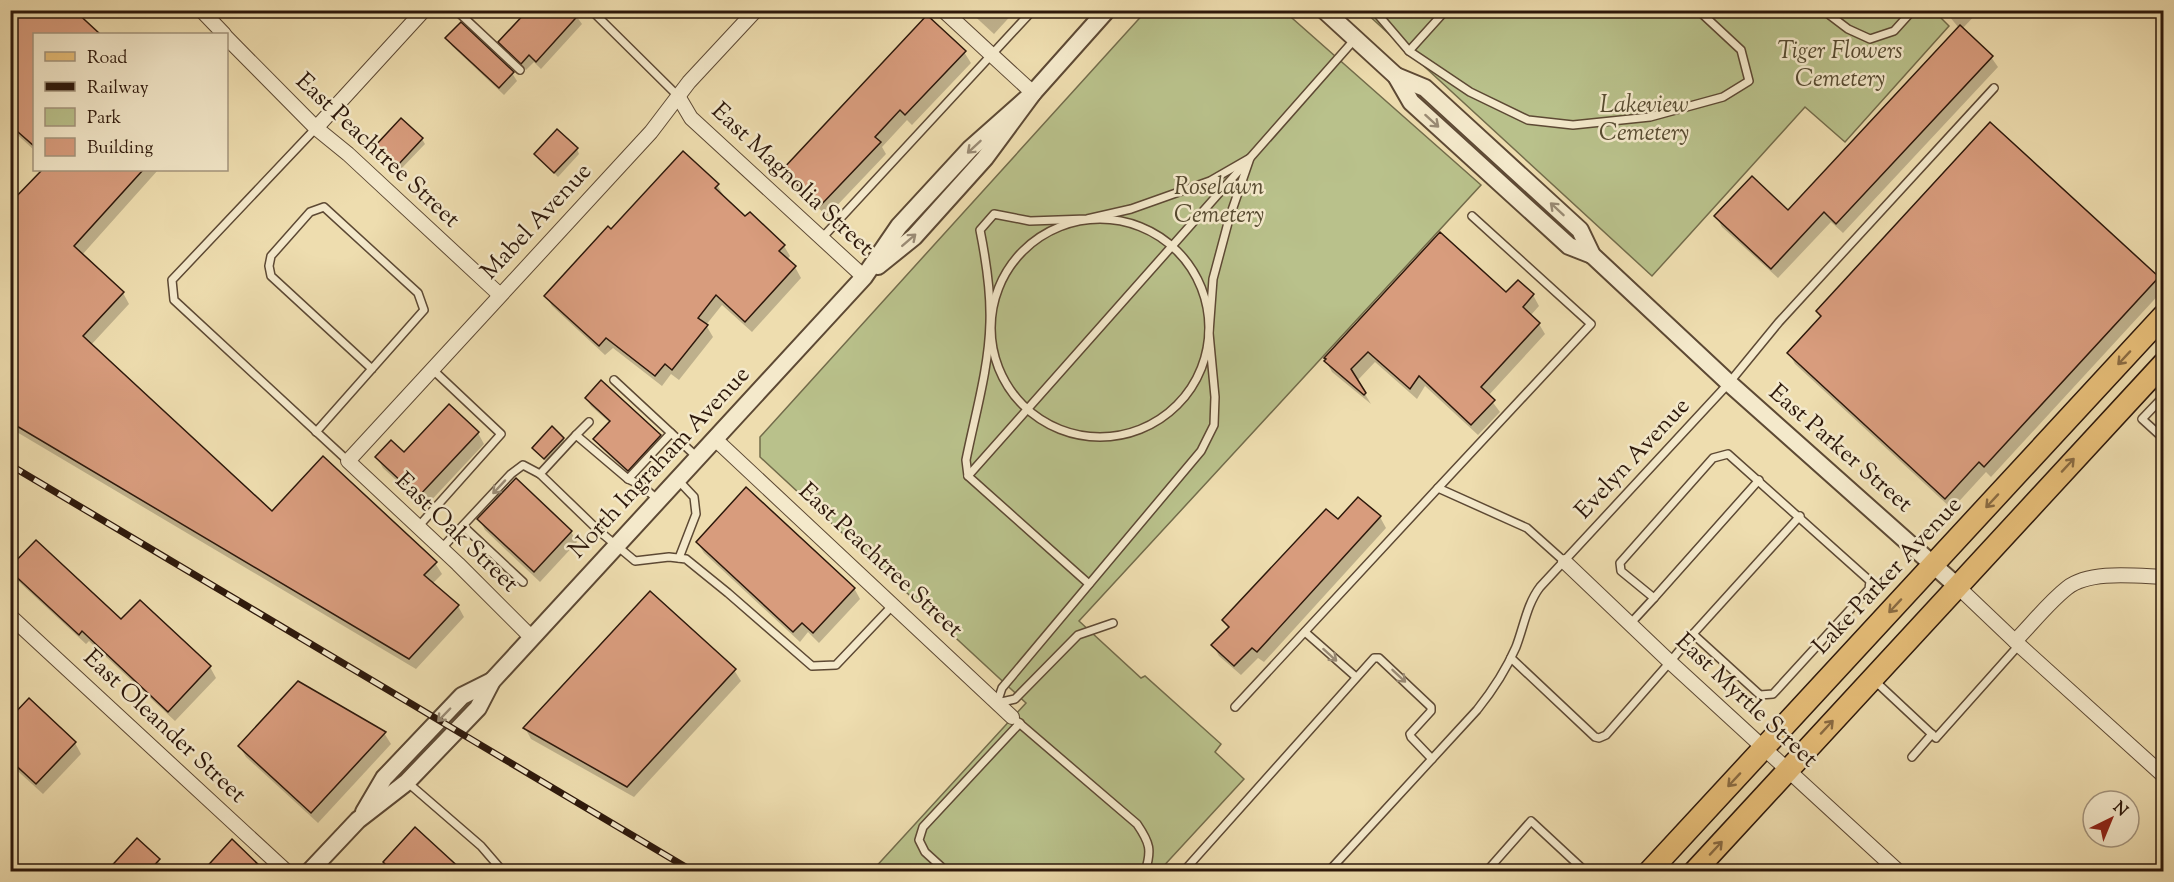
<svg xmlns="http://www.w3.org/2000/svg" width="2174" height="882" font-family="'Sorts Mill Goudy',serif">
<rect width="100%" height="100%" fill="#eeddaf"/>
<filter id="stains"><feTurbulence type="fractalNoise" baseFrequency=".00333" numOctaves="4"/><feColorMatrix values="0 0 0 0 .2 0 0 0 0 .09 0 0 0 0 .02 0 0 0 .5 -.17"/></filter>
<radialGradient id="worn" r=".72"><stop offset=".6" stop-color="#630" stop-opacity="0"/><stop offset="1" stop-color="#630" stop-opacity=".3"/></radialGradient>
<g fill="#b9c18b" stroke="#736c4b" stroke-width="1.5">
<path d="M1933,10L1949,26L1845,142L1805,107L1652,276L1364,11Z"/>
<path d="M1146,11H1284L1481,185L1079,621L1141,678L1145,676L1221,744L1215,752L1244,779L1159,871H872L1026,703L760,457V437Z"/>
</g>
<g fill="#0003">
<path d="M10,10H72L98,34H34V150L10,128Z"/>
<path d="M572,10L582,24L541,69L534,62L526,70L505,50L500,42Z"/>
<path d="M968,10H1016L994,34Z"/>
<path d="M1944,10H1980L1962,29L1991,57L1998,67L1843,233L1831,222L1778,278L1722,227L1716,216L1788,212L1959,28Z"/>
<path d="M447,38L512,73L517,81L504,95L452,46Z"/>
<path d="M964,52L971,63L912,125L907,120L882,147L886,154L827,216L790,181L784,171Z"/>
<path d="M422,139L425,144L400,170L377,146Z"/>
<path d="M577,149L579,154L558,177L536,154Z"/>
<path d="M44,170H158L82,255L123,293L129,304L91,345L272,513L435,563L442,574L432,584L458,606L464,617L416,669L10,428V206Z"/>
<path d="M717,185L724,196L722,197L745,218L784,246L790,256L787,260L795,267L801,278L752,332L722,305L706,325L713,337L679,380L671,374L662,386L613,348L605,355L552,306L546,296L612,231Z"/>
<path d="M2158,278L2164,289L1991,477L1986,472L1952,509L1795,364L1789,353L1821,318L1817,311Z"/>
<path d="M1506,295H1533L1539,306L1530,316L1539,324L1545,334L1488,396L1500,412L1478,435L1425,386L1417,399L1375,362L1357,381L1371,404L1332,372L1326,361Z"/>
<path d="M602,382L660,436L665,444L633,478L600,447L595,439L610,423L591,406L586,398Z"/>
<path d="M478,433L484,444L425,507L383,468L377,457L404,454Z"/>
<path d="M563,438L566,443L547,463L534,448Z"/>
<path d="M1359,499L1380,517L1386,528L1264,662L1258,658L1241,675L1219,656L1213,645L1229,629L1224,620L1338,521Z"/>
<path d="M479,519L571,532L577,542L540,582L485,530Z"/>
<path d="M697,542L854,588L860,599L819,643L808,632L800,642L704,553Z"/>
<path d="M11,569L121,621L210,667L216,678L175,721L89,641L86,644L17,580Z"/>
<path d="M734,670L741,681L634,797L531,739L525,728Z"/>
<path d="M10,720L75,743L81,754L43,794L10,764Z"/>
<path d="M384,733L391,744L318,823L246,757L240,747Z"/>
<path d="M158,860L163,868L160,872H108Z"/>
</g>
<g fill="#d89c7d" stroke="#2d180b" stroke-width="1.5">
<path d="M10,10H74L100,34H34V146L10,125Z"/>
<path d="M528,10H583L536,62L529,55L521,64L498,42Z"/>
<path d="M927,15L966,51L905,115L900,110L875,137L881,142L820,206L782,170Z"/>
<path d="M461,22L514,72L499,88L445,38Z"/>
<path d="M1960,25L1993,56L1836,224L1824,212L1771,269L1714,216L1752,176L1788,210Z"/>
<path d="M401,118L423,138L397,166L375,146Z"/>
<path d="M1990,122L2159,277L1984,467L1979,462L1945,499L1787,353L1821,316L1816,311Z"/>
<path d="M557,129L578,148L554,173L534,154Z"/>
<path d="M683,151L719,184L715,188L745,216L750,212L785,245L779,251L796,266L745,322L716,295L698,318L708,325L672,370L665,364L655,376L606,338L599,346L544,296L608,226L611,229Z"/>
<path d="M42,170H143L74,246L124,292L83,336L272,511L323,456L437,562L424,575L459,605L409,659L10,422V203Z"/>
<path d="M1440,232L1506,292L1518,280L1534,294L1523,307L1540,323L1481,387L1495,400L1471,425L1419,376L1410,389L1368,352L1351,369L1366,393L1364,395L1324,361L1326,359L1324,358Z"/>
<path d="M601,380L661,435L628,471L593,439L610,421L585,398Z"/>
<path d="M449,404L479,432L418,497L375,457L391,440L404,452Z"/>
<path d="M552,426L564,438L544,459L532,448Z"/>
<path d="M516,478L572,531L534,572L477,519Z"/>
<path d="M746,487L855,588L813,633L802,623L793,632L696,542Z"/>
<path d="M1358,497L1381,516L1257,652L1252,648L1234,666L1211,645L1229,627L1222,620L1326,509L1338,519Z"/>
<path d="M36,540L121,619L140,600L211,666L168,712L82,631L79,635L10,571V567Z"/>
<path d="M650,591L736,669L627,787L523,728Z"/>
<path d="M298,681L386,732L311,813L238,746Z"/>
<path d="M29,698L76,742L36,784L10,760V718Z"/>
<path d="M415,827L464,872H393L383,862Z"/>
<path d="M137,838L160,859L148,872H106Z"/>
<path d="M232,839L266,872H202Z"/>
</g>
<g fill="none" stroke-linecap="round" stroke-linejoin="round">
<defs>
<g id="service">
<path d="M591,10L678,96"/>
<path d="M1374,10L1409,51L1470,92L1528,120L1573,125L1650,117L1723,97L1749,81L1741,50L1698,10"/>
<path d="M1823,10L1848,29L1870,39L1894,31L1913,10"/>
<path d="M457,11L520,70"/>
<path d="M1409,51L1446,10"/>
<path d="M316,128L172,280L174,300L348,461"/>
<circle cx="1100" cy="328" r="109"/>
<path d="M822,238L1033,10"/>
<path d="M614,380L698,458"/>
<path d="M2164,396L2142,419L2164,439"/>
<path d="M316,432L424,310L418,293L324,207L310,212L271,256L269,266L271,276L372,369"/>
<path d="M671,433L628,479L576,435L540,474L599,531L635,561L669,557L686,559L728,593L812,666L836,665L893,605"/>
<path d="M576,435L589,422"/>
<path d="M968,476L1244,165"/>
<path d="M628,479L641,485L658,500"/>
<path d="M678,480L694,497L696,514L679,558"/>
<path d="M1438,488L1591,324L1472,216"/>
<path d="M463,526L523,582"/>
<path d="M418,527L501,434L432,369"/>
<path d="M441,549L511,474L523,465L540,474"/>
<path d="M1089,584L968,476L966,460C975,415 989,368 990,322C991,291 986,260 980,230L994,214L1030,221L1087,219L1131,209L1210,181L1250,158"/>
<path d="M1654,598L1759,480"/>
<path d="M1113,623L1078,635L1015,699L997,703L1002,688L1201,451L1214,425L1215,397L1209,333L1213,279L1229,219L1250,158L1355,39"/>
<path d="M1305,632L1356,677"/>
<path d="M1693,634L1800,516"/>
<path d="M1511,658L1595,737L1599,738L1606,735L1670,662L1693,634L1760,695L1773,694L1869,589L1870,581L1728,454L1713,458L1620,563L1621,571L1654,598L1630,624"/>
<path d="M1875,681L1936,738L2019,645"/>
<path d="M1235,707L1438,488L1527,528L1565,562"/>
<path d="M1012,717L1137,824C1150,843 1152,850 1145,872"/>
<path d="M1912,757L1932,734"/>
<path d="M407,782L481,846L500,868L499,872"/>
<path d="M947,872L925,852L919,840L923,827L1020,723"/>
<path d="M1183,872L1374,658H1379L1431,707V711L1410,734L1411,737L1432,759"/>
<path d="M1328,872L1477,710C1493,690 1506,670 1516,647C1524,626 1527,604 1540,587L1729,383L1779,322L1994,88"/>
<path d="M1486,872L1531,821L1586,872"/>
</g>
<g id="minor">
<path d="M201,10L224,34"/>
<path d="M943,10L1033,93"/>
<path d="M226,37L316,128L348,154L500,295"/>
<path d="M678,96L691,118L864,277"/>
<path d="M316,128L424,10"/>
<path d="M715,439L1012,717"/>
<path d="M1565,562L1670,662L1899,872"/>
<path d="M1957,586L2019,645L2164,776"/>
<path d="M10,616L287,872"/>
<path d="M532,638L458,564L348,461L651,132L689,82L756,10"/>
<path d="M2015,641C2032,624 2048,603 2067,588C2090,570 2136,576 2164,577"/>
</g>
<g id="tertiary">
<path d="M1324,10L1396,76L1411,102L1569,246L1592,255"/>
<path d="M1396,76L1425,88L1580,230L1592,255L1729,383L1957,586"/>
<path d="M878,266L914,237L985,158L1033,93L1107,10"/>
<path d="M364,812L384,778L462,696L492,681"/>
<path d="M309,872L358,820L407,782L478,708L492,681L864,277L899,226L970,149L1033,93"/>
</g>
<g id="primary">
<path d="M1649,872L2164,315"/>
<path d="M1694,872L2164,363"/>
</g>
</defs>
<use href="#service" stroke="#5d4934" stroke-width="10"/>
<use href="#minor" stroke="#5d4934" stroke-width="16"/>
<use href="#tertiary" stroke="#5d4934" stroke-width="20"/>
<use href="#primary" stroke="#2d180b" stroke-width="24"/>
<use href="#service" stroke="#f4e9cb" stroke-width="7"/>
<use href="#minor" stroke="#f4e9cb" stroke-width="14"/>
<use href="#tertiary" stroke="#f4e9cb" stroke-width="16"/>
<use href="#primary" stroke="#e7be78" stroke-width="21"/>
<defs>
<path id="rail" d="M10,465L694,872"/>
</defs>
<use href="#rail" stroke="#2d180b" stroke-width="7"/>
<use href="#rail" stroke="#f4e9cb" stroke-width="4.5" stroke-dasharray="14" stroke-linecap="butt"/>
</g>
<defs><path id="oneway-shaft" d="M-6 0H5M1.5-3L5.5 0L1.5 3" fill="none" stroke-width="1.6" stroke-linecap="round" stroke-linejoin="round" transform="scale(1.5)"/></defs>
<g stroke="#9a8b75">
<use href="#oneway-shaft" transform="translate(1432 121) rotate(42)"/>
<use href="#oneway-shaft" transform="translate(974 147) rotate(137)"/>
<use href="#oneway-shaft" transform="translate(1557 209) rotate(-137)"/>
<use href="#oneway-shaft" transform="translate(909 240) rotate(-41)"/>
<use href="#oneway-shaft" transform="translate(499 487) rotate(133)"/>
<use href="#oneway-shaft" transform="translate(1330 655) rotate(42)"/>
<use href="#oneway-shaft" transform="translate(1399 676) rotate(43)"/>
<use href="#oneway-shaft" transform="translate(444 715) rotate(134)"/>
</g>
<g stroke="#8a6b42">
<use href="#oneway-shaft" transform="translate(2124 358) rotate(133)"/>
<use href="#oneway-shaft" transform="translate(2068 465) rotate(-47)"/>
<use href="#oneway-shaft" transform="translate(1992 501) rotate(133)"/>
<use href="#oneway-shaft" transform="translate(1895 606) rotate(133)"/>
<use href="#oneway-shaft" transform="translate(1827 727) rotate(-47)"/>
<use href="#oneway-shaft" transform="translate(1734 780) rotate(133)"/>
<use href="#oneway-shaft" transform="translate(1716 848) rotate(-47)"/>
</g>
<g text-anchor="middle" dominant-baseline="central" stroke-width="5" stroke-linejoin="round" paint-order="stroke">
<g font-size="24" font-style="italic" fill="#574b31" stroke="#f4e9cb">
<text x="1840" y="52">Tiger Flowers<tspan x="1840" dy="28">Cemetery</tspan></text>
<text x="1644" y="106">Lakeview<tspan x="1644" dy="28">Cemetery</tspan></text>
<text x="1219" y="188">Roselawn<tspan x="1219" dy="28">Cemetery</tspan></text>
</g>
<g font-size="24" fill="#2d180b" stroke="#f4e9cb">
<text transform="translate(377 151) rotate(43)">East Peachtree Street</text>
<text transform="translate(792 180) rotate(43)">East Magnolia Street</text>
<text transform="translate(537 222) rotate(-47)">Mabel Avenue</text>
<text transform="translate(1840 449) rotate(41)">East Parker Street</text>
<text transform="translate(1633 459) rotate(-47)">Evelyn Avenue</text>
<text transform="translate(660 463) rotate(-47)">North Ingraham Avenue</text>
<text transform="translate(456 533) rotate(44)">East Oak Street</text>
<text transform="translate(880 561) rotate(43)">East Peachtree Street</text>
<text transform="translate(1888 576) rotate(-47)">Lake Parker Avenue</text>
<text transform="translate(1746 701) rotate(43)">East Myrtle Street</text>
<text transform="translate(164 727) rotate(43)">East Oleander Street</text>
</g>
</g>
<rect width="2174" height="882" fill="none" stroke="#eeddaf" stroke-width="36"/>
<rect x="12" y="12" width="2150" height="858" fill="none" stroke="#2d180b" stroke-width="3"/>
<rect x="18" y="18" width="2138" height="846" fill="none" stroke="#2d180b" stroke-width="1.5"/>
<rect x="33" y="33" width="195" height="138" fill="#f4e9cb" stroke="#a4957e" stroke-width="1.5"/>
<rect x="45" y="52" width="30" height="9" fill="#e7be78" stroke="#a4957e" stroke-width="1.5"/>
<text x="87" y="63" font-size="18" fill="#2d180b">Road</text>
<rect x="45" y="82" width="30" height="9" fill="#2d180b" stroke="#a4957e" stroke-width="1.5"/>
<text x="87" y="93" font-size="18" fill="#2d180b">Railway</text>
<rect x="45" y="108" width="30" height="18" fill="#b9c18b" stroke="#a4957e" stroke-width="1.5"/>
<text x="87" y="123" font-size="18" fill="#2d180b">Park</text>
<rect x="45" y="138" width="30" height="18" fill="#d89c7d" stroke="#a4957e" stroke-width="1.5"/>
<text x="87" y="153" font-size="18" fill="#2d180b">Building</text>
<g transform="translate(2111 819) rotate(43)"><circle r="28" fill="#f4e9cb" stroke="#a4957e" stroke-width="1.5"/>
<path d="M0-4.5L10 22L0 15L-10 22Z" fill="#8f2418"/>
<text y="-9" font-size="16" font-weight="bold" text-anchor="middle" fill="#2d180b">N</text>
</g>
<rect width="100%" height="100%" filter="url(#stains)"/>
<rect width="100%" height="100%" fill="url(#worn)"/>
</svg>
